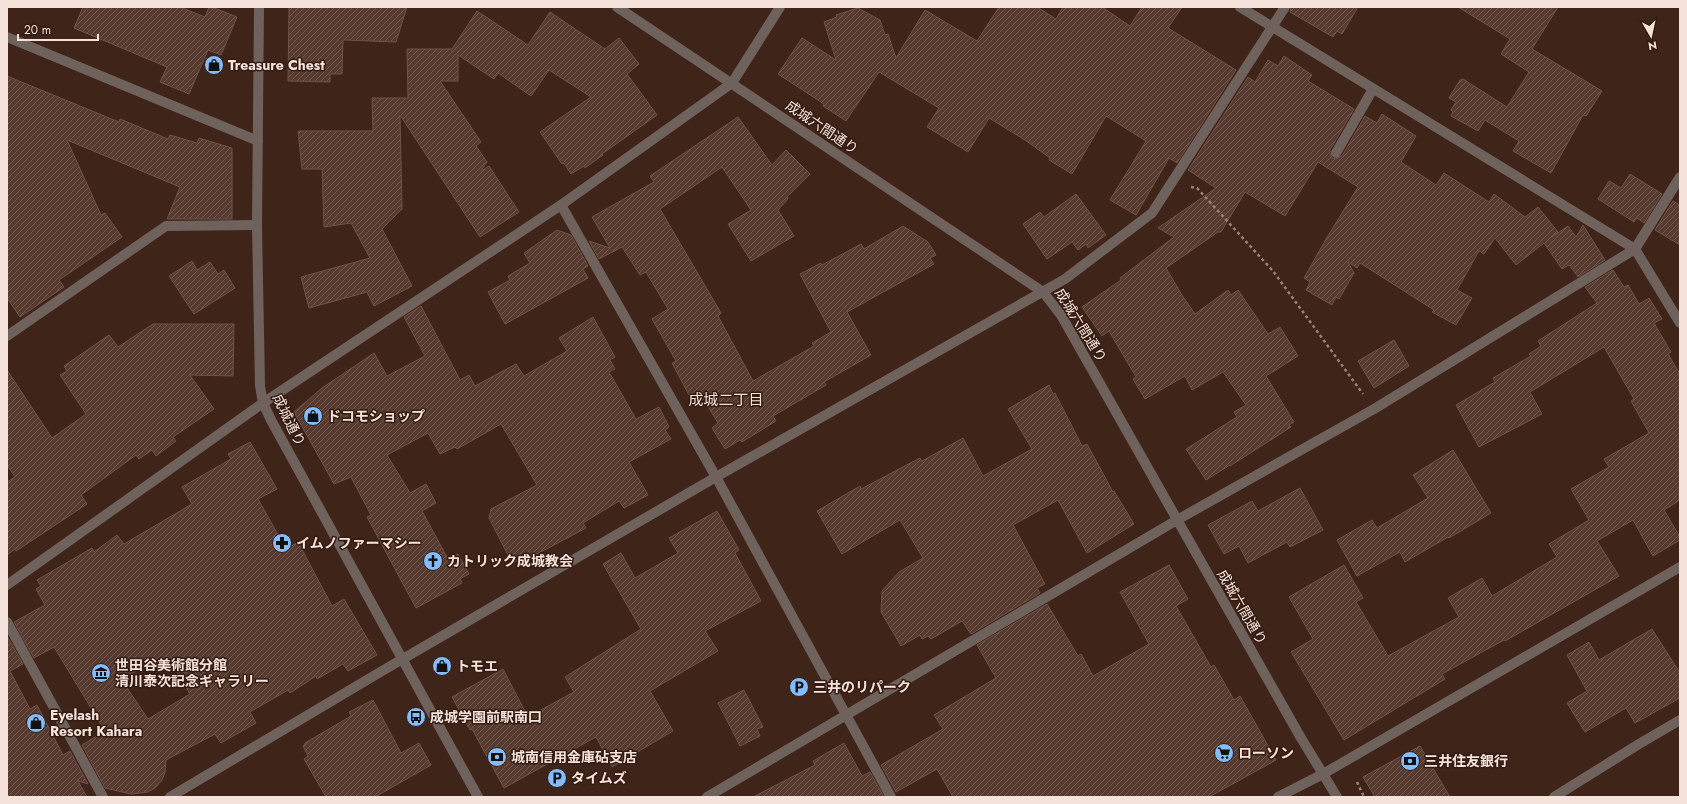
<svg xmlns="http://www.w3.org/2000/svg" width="1687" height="804" font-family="Jost,'Noto Sans JP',sans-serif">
<defs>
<pattern id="building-hatch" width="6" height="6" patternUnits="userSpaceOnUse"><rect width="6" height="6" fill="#573b30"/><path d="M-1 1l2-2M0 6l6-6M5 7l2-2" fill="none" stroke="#70574d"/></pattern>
</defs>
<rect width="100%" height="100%" fill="#3f241a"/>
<g fill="url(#building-hatch)" stroke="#705246" fill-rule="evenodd">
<path d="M83,7H180L205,17L209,7H212L237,17L221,55L208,50L189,94L160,82L167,67L74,28Z"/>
<path d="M289,7H407L396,42L343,40L342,74H330V82L288,81Z"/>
<path d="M999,7H1037L1056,19L1063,7H1102L1130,26L1142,7H1182L1168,28L1236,70L1177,163L1169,158L1136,215L1110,200L1146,141L1106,116L1072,174L1049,160L1050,158L1025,140L989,118L968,152L927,127L939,108L879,72L846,121L823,106L824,104L778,74L802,38L836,60L824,22L837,17L836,15L858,8L880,20L885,35L888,34L896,58L925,10L977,41Z"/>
<path d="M1291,7H1358L1342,34L1337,31L1333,37L1290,12Z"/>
<path d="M1458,7H1558L1532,49L1602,91L1586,116L1583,115L1551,173L1513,151L1519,141L1485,120L1478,131L1451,116L1453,112L1451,110L1456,102L1449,98L1460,80L1463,79L1507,107L1529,72L1501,54L1510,39Z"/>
<path d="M477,11L528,45L550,12L605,49L619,38L639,64L627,74L657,115L602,154L603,155L585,168L584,166L571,174L564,163L562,164L540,132L591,97L549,70L531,96L498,73L494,79L458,55V81H440L481,142L476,146L487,162L481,171L489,166L519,212L480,237L400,115L402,209L382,229L412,286L374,306L367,292L309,308L301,277L370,258L351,223L324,227L322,169H302L298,131H373L372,98H408L407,49H452Z"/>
<path d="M1284,56L1312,75L1308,81L1354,109L1330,150V153L1332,158L1336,159L1342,156L1365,116L1377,123L1382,114L1416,136L1401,162L1436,185L1444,173L1489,202L1494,194L1525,217L1538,207L1558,232L1552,237L1568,226L1576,237L1583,225L1605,260L1578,277L1569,265L1562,269L1544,243L1516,265L1495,238L1484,254L1479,251L1457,290L1472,298L1456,325L1432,312L1434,310L1360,263L1357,268L1348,262L1354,273L1339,299L1336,297L1332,305L1306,290L1310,282L1304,278L1326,239L1358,187L1318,162L1285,216L1245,192L1221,232H1218L1166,268L1182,295L1195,314L1228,290L1231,295L1238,290L1268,334L1280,327L1298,356L1266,376L1294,422L1289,425L1291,427L1230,466V465L1206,480L1186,449L1237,417L1234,412L1246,405L1223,372L1192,390L1185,376L1145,399L1133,379L1136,377L1109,331L1102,336L1082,307L1121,280L1120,278L1174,237L1158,228L1216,188L1188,170L1248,77L1255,82L1268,60L1278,66Z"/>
<path d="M7,76L119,122L120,119L168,139L170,135L197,143L199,138L232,148V219H167L180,187L67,140L101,215L105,213L122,237L59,280L64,287L20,317L7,298Z"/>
<path d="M738,117L772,165L786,150L810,174L787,197L788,199L778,210L794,236L751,261L728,224L751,210L722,167L660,209L721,313L718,316L753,381L814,346L812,343L831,332L800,274L821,263L822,265L861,244L864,249L903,226L928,242L936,255L930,258L934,264L847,312L871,355L824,382L826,385L773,416L776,421L742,442L740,440L725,449L712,428L718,423L698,390L689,395L672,363L676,361L652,319L668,309L646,272L640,275L622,247L599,259L589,241L610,248L592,217L654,182L650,176Z"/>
<path d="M1630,174L1662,194L1644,223L1637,218L1634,222L1598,199L1609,181L1621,188Z"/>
<path d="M1076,194L1106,235L1088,248L1086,244L1078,250L1072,242L1047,259L1023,224L1040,212L1044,217Z"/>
<path d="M1673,201L1680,205V245L1655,230Z"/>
<path d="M557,230L571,235L588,266L583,269L588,278L505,324L488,292L510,280L508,276L530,263L524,253Z"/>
<path d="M192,261L197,270L210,262L218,274L224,270L235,288L194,314L169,276Z"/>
<path d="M1613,270L1624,287L1628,285L1639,304L1649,298L1662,319L1654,323L1671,352L1668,354L1680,374V500L1664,510L1680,537V540L1653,556L1633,520L1597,541L1619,576L1505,641L1504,640L1442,674L1445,679L1344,740L1291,652L1313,639L1289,597L1344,565L1363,598L1356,602L1388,656L1459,617L1448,598L1482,578L1492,596L1557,557L1549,544L1589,520L1571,489L1609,467L1604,459L1649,433L1631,401L1634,399L1604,347L1530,392L1542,414L1479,447L1456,405L1495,382L1493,378L1531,356L1529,354L1541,346L1538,341L1597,303L1585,287Z"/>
<path d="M421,306L460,380L469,375L475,386L516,364L524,376L567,351L559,338L593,317L615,357L610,360L615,369L609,372L636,419L659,407L669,427L665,430L671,439L629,462L648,495L624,508L619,501L583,523L586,528L522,562L511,561L489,518L491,509L537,485L501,424L457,449L455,447L440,454L428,433L387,455L410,493L426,484L436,503L422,511L448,559L458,554L469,574L460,579L462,583L416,608L367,517L371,515L351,477L334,484L294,412L322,388L374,353L387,376L425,356L404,317Z"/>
<path d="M153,324H234L233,376L190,375L214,409L173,437L176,441L156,456L152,450L139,459L136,455L81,495L87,504L16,551L15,549L7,555V482L15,477L7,465V370L52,438L86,414L60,375L67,371L64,366L109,335L118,347Z"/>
<path d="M1394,340L1409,366L1374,388L1358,361Z"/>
<path d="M1049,385L1053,394L1055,393L1082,446L1087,444L1113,492L1114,491L1134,524L1087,553L1058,500L1013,525L1045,584L1037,588L1040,593L971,634L962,621L931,639L928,636L922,639L920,635L901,646L881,612L882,591L899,572L923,558L900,520L842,554L817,511L860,486L861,489L920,458L922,461L963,438L983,476L1032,449L1008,409Z"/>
<path d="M250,442L277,489L258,499L286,549L298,542L332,606L344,599L377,655L348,671L343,664L317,679L316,676L290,693L288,690L250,712L256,723L221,743L215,734L166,760L165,773L162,780L155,788L148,792L131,794L105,788L82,745L105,731L54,647L34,658L14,622L45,605L36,589L41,586L37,580L92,548L94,552L117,535L124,544L192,504L182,487L231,459L228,454ZM167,656L190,694L148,719L125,685L128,683L124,677Z"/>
<path d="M1453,450L1491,513L1449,538L1448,537L1405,562L1400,552L1357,576L1337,540L1372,520L1377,528L1428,498L1413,475Z"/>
<path d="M1300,488L1323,530L1290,547L1287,542L1248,563L1239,546L1224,554L1208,525L1252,501L1258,511Z"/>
<path d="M717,511L739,550L735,553L761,601L705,631L718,651L650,691L673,731L612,767L596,737L504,788L472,729L470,730L452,697L503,669L528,717L574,692L565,677L641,629L603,564L621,553L635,578L678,553L669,538Z"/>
<path d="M1169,565L1188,599L1176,606L1211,667L1214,665L1234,700L1240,696L1276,760L1209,797H953L937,769L896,792L881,765L943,729L934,715L996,678L977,645L1047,604L1078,656L1081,654L1093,676L1149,644L1120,592Z"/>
<path d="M1652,629L1680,673V698L1635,723L1626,708L1585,732L1567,703L1587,691L1567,655L1589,642L1599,660Z"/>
<path d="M7,636L23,664L10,671L30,709L37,705L63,755L70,751L88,784L78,781L87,797H7Z"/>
<path d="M744,690L763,727L757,729L760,736L740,746L718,703Z"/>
<path d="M373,700L401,753L419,743L431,765L375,797H326L304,759L308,756L303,746L305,744V743L351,716L349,712Z"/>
<path d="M844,743L862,776L870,772L884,797H753L815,765L813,761Z"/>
<path d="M1420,746L1450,797H1375L1363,777Z"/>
</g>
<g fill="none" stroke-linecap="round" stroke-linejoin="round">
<g stroke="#99827a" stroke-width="2.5" stroke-dasharray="3 3" stroke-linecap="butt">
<path d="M1191,187L1197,188L1273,271L1363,394"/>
<path d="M1357,782L1364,797"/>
</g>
<path stroke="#6f615c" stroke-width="10" d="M1336,153L1373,89"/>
<path stroke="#6f615c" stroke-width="10" d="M1554,797L1639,744L1680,720"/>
<g stroke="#6f615c" stroke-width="10">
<path d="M1240,7L1635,249L1680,323"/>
<path d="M7,37L258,141"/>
<path d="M561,205L716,477L891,797"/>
<path d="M7,336L166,226L257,225"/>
<path d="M7,585L263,403L561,205L732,83L780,7"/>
<path d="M7,622L103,797"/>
<path d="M1323,774L1680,567"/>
<path d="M170,797L382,671L716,477L1065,279L1152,213L1285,7"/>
<path d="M707,797L1177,520L1374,409L1635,249L1680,177"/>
</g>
<g stroke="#6f615c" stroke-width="10">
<path d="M259,7L257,225L260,386L263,403L271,420L478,797"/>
<path d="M617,7L1043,292L1061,315L1301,738L1337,797"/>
<path d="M1278,797L1323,774"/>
</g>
</g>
<defs>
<symbol id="shop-disc" viewBox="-11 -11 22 22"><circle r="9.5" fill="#84bcfb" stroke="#341b11"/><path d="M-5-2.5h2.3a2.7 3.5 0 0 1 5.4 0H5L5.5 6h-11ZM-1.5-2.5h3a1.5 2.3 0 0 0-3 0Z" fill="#111"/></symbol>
<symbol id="pharmacy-disc" viewBox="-11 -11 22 22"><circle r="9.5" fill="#84bcfb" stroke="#341b11"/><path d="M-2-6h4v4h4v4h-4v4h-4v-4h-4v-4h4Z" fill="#111"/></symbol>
<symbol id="church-disc" viewBox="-11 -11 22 22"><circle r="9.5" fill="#84bcfb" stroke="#341b11"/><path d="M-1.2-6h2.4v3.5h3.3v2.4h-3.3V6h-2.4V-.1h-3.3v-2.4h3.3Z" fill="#111"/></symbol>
<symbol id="museum-disc" viewBox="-11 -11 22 22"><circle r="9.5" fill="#84bcfb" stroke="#341b11"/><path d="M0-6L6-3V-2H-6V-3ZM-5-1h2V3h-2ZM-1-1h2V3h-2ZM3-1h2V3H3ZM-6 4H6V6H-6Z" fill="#111"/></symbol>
<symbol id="parking-disc" viewBox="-11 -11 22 22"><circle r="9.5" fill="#84bcfb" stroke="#341b11"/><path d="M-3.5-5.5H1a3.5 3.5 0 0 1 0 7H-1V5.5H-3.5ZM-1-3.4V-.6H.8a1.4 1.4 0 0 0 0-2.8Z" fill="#111"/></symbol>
<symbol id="bus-disc" viewBox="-11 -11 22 22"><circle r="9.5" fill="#84bcfb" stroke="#341b11"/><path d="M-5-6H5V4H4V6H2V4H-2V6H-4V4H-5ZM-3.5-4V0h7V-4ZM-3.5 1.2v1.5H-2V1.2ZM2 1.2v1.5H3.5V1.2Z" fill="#111"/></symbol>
<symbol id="supermarket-disc" viewBox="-11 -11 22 22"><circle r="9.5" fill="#84bcfb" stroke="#341b11"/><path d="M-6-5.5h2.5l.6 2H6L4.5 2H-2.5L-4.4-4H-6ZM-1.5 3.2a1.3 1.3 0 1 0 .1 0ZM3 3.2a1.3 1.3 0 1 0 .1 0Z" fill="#111"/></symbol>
<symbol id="bank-disc" viewBox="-11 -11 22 22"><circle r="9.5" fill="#84bcfb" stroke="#341b11"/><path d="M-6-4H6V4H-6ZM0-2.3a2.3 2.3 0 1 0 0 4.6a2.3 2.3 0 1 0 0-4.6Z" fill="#111"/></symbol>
</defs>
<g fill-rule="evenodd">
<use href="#shop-disc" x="203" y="54" width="22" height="22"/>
<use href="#shop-disc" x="302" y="405" width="22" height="22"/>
<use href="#pharmacy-disc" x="271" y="532" width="22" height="22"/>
<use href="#church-disc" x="422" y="550" width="22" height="22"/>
<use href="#shop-disc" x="431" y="655" width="22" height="22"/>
<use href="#museum-disc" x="90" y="662" width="22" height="22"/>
<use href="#parking-disc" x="788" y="676" width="22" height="22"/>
<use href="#bus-disc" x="405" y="706" width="22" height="22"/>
<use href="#shop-disc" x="25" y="712" width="22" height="22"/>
<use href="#supermarket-disc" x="1213" y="742" width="22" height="22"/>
<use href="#bank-disc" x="486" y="746" width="22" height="22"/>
<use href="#bank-disc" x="1399" y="750" width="22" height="22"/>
<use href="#parking-disc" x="546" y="767" width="22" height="22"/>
</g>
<g text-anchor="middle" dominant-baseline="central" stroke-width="3" stroke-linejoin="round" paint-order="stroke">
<g font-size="14" font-weight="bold" fill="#f4e2db" stroke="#341b11" text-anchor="start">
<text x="228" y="65">Treasure Chest</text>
<text x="327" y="416">ドコモショップ</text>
<text x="296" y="543">イムノファーマシー</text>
<text x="447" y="561">カトリック成城教会</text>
<text x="115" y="665">世田谷美術館分館<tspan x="115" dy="16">清川泰次記念ギャラリー</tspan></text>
<text x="456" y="666">トモエ</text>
<text x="813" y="687">三井のリパーク</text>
<text x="50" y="715">Eyelash<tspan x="50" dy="16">Resort Kahara</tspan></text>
<text x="430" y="717">成城学園前駅南口</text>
<text x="1238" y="753">ローソン</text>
<text x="511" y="757">城南信用金庫砧支店</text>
<text x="1424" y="761">三井住友銀行</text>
<text x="571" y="778">タイムズ</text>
</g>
<g font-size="14" fill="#f4e2db" stroke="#341b11">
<text transform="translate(822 127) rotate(34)">成城六間通り</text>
<text transform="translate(1081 325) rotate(58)">成城六間通り</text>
<text transform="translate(289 420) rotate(64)">成城通り</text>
<text transform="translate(1242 607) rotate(60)">成城六間通り</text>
</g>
<g font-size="15" fill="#f4e2db" stroke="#341b11">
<text x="726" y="400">成城二丁目</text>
</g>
</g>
<rect width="1687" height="804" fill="none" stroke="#f4e2db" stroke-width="16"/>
<g transform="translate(1651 36) rotate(171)" stroke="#341b11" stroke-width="3" paint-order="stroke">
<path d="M0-3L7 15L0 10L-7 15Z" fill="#f4e2db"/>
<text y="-6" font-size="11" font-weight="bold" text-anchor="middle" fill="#f4e2db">N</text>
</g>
<path d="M18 34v6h80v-6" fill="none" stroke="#f4e2db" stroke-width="2"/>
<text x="24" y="34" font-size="12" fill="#f4e2db" stroke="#341b11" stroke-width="3" paint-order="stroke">20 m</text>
</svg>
